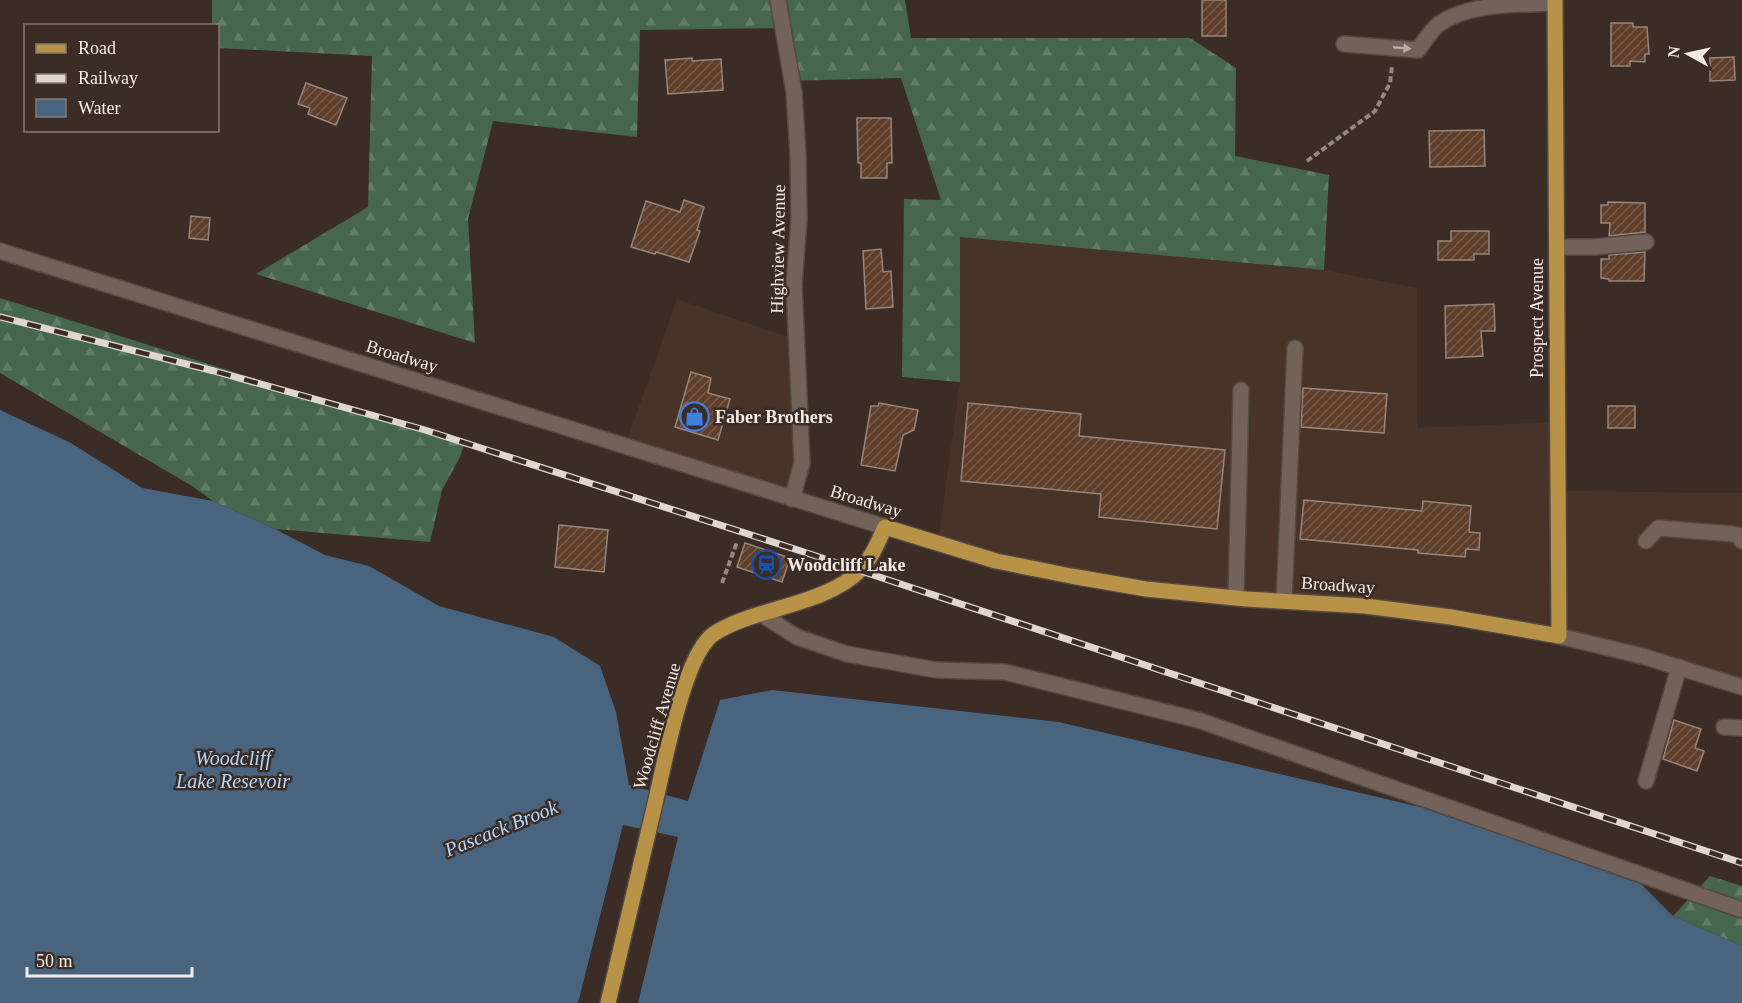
<svg xmlns="http://www.w3.org/2000/svg" width="1742" height="1003" font-family="'Times New Roman',serif">
<defs>
<pattern id="forest-firs" width="22" height="20" patternUnits="userSpaceOnUse" patternTransform="scale(1.5)"><rect width="22" height="20" fill="#46664d"/><path d="M5 1l3.5 6h-7zM16 11l3.5 6h-7z" fill="#617c67"/></pattern>
<pattern id="building-hatch" width="6" height="6" patternUnits="userSpaceOnUse" patternTransform="scale(1.5)"><rect width="6" height="6" fill="#5f3f2b"/><path d="M-1 1l2-2M0 6l6-6M5 7l2-2" fill="none" stroke="#775b4a"/></pattern>
</defs>
<rect width="100%" height="100%" fill="#3b2d25"/>
<g fill="#473327">
<path d="M960,237L1324,270L1417,288V428L1558,422V491L1742,493V687L1451,617L1146,589L938,543L960,382Z"/>
<path d="M677,299L797,340L802,463L792,499L625,446Z"/>
</g>
<g fill="url(#forest-firs)">
<path d="M212,0H905L911,38H1190L1236,68L1235,156L1329,175L1324,270L960,237V382L902,377L904,199L941,200L901,78L785,81L786,28L640,30L637,137L493,121L468,219L475,343L256,274L368,207L372,56L218,48V26L212,25Z"/>
<path d="M0,298L464,445L460,457L442,490L430,542L275,529L213,501L192,486L0,373Z"/>
<path d="M1710,876L1742,886V946L1673,916Z"/>
</g>
<path fill="#49647f" d="M0,410L71,443L142,488L213,501L275,529L325,555L369,566L439,606L554,637L600,666L616,712L629,785L688,801L720,700L772,690L1059,722L1420,807L1638,881L1673,916L1742,946V1003H638L678,837L623,825L578,1003H0Z"/>
<g fill="url(#building-hatch)" stroke="#96867c" stroke-width="1.5">
<rect x="1202" y="0" width="24" height="36"/>
<path d="M1611,23H1633V27H1647L1649,54H1645V62L1630,61V66H1611Z"/>
<path d="M1734,57L1735,80L1710,81V58Z"/>
<path d="M692,58V61L721,59L723,90L668,94L665,60Z"/>
<path d="M306,83L347,98L336,125L308,114L310,108L298,104Z"/>
<path d="M857,118H891L892,163H887V178H861V163H858Z"/>
<path d="M1484,130L1485,166L1430,167L1429,131Z"/>
<path d="M684,200L704,207L697,230L700,231L689,262L656,252L655,254L631,247L646,201L680,212Z"/>
<path d="M1608,202L1645,203V232L1609,236L1610,223H1601V205H1608Z"/>
<path d="M191,216L210,218L208,240L189,238Z"/>
<path d="M1451,231H1489V254H1474V260H1438V241H1451Z"/>
<path d="M881,249L883,272L891,271L893,307L866,309L863,251Z"/>
<path d="M1645,252L1644,281H1609V279L1601,278V259H1609V255Z"/>
<path d="M1494,304L1495,331H1481L1483,356L1446,358L1445,306Z"/>
<path d="M691,372L711,378L708,393L730,399L718,440L675,427Z"/>
<path d="M1303,388L1387,394L1384,433L1301,427Z"/>
<path d="M879,403L918,410L914,430L903,435L895,471L861,465L871,406H878Z"/>
<path d="M968,403L1081,414L1079,436L1225,450L1217,529L1099,517L1101,494L961,481Z"/>
<rect x="1608" y="406" width="27" height="22"/>
<path d="M1304,500L1422,511L1423,501L1471,506L1469,532L1480,533L1479,550L1466,549L1465,557L1418,553V550L1300,539Z"/>
<path d="M559,525L608,530L604,572L555,567Z"/>
<path d="M745,543L790,558L782,582L737,567Z"/>
<path d="M1674,720L1701,729L1695,748L1704,751L1697,771L1663,759Z"/>
</g>
<g fill="none" stroke-linecap="round" stroke-linejoin="round">
<defs>
<g id="minor">
<path d="M778,0L794,92L798,155L799,219L794,284L802,463L792,499"/>
<path d="M1344,44L1418,50C1424,42 1431,30 1439,24C1471,2 1518,5 1555,3"/>
<path d="M1557,247H1595L1646,242"/>
<path d="M0,251L885,527"/>
<path d="M1646,541L1658,528L1733,534L1738,535L1742,541"/>
<path d="M1236,598L1241,390"/>
<path d="M1284,601L1295,348"/>
<path d="M761,614L797,637L847,654L936,670L1005,672L1198,720L1742,910"/>
<path d="M1559,636L1642,656L1742,687"/>
<path d="M1724,727L1742,728"/>
<path d="M1646,781L1679,667"/>
</g>
<path id="major" d="M608,1003C623,938 639,873 654,808C664,767 682,662 711,636C724,626 741,620 757,615C788,605 837,595 860,570C872,558 878,542 885,527L996,561L1071,576L1146,589L1246,599L1365,606L1451,617L1559,636L1555,0"/>
</defs>
<use href="#minor" stroke="#544842" stroke-width="18"/>
<use href="#major" stroke="#544842" stroke-width="18"/>
<g stroke="#948982" stroke-width="4" stroke-dasharray="6 3" stroke-linecap="butt">
<path d="M1307,161L1375,111L1390,83L1392,66"/>
<path d="M722,583L737,542"/>
</g>
<use href="#minor" stroke="#726259" stroke-width="15"/>
<use href="#major" stroke="#b79247" stroke-width="15"/>
<defs>
<path id="rail" d="M0,317L214,371L425,430L810,554L1742,863"/>
</defs>
<use href="#rail" stroke="#e0d6d1" stroke-width="7"/>
<use href="#rail" stroke="#3b2d25" stroke-width="4.5" stroke-dasharray="14" stroke-linecap="butt"/>
</g>
<defs><path id="oneway-solid" d="M-6-.8H1V-3.2L6.5 0L1 3.2V.8H-6Z" transform="scale(1.5)"/></defs>
<use fill="#baada7" href="#oneway-solid" transform="translate(1402 48) rotate(5)"/>
<defs>
<symbol id="shop-ring" viewBox="-11 -11 22 22"><circle r="9.5" fill="#3b2d25" stroke="#3f7fe0" stroke-width="1.5"/><path d="M-5-2.5h2.3a2.7 3.5 0 0 1 5.4 0H5L5.5 6h-11ZM-1.5-2.5h3a1.5 2.3 0 0 0-3 0Z" fill="#3f7fe0"/></symbol>
<symbol id="station-ring" viewBox="-11 -11 22 22"><circle r="9.5" fill="#3b2d25" stroke="#1a4fb4" stroke-width="1.5"/><path d="M-3-6H3Q5-6 5-4V2Q5 4 3 4L4.5 6H3L1.5 4h-3L-3 6H-4.5L-3 4Q-5 4-5 2V-4Q-5-6-3-6ZM-3.5-4v3h7v-3ZM-3.5 1v1.5H-2V1ZM2 1v1.5H3.5V1Z" fill="#1a4fb4"/></symbol>
</defs>
<g fill-rule="evenodd">
<use href="#shop-ring" x="678" y="400" width="33" height="33"/>
<use href="#station-ring" x="750" y="548" width="33" height="33"/>
</g>
<g text-anchor="middle" dominant-baseline="central" stroke-width="5" stroke-linejoin="round" paint-order="stroke">
<g font-size="18" fill="#f4ebe6" stroke="#3b2d25">
<text transform="translate(778 249) rotate(-89)">Highview Avenue</text>
<text transform="translate(1537 318) rotate(-90)">Prospect Avenue</text>
<text transform="translate(402 356) rotate(17)">Broadway</text>
<text transform="translate(866 501) rotate(17)">Broadway</text>
<text transform="translate(1338 585) rotate(4)">Broadway</text>
<text transform="translate(657 726) rotate(-74)">Woodcliff Avenue</text>
</g>
<g font-size="18" font-weight="bold" fill="#f4ebe6" stroke="#3b2d25" text-anchor="start">
<text x="715" y="417">Faber Brothers</text>
<text x="787" y="565">Woodcliff Lake</text>
</g>
<g font-size="20" font-style="italic" fill="#b0d6fd" stroke="#3b2d25">
<text x="233" y="758">Woodcliff<tspan x="233" dy="23">Lake Resevoir</tspan></text>
<text transform="translate(501 828) rotate(-22)">Pascack Brook</text>
</g>
</g>
<rect x="24" y="24" width="195" height="108" fill="#3b2d25" stroke="#857972" stroke-width="1.5"/>
<rect x="36" y="44" width="30" height="9" fill="#b79247" stroke="#857972" stroke-width="1.5"/>
<text x="78" y="54" font-size="18" fill="#f4ebe6">Road</text>
<rect x="36" y="74" width="30" height="9" fill="#e0d6d1" stroke="#857972" stroke-width="1.5"/>
<text x="78" y="84" font-size="18" fill="#f4ebe6">Railway</text>
<rect x="36" y="99" width="30" height="18" fill="#49647f" stroke="#857972" stroke-width="1.5"/>
<text x="78" y="114" font-size="18" fill="#f4ebe6">Water</text>
<g transform="translate(1688 54) rotate(278)" stroke="#3b2d25" stroke-width="4.5" paint-order="stroke">
<path d="M0-4.5L10 22L0 15L-10 22Z" fill="#f4ebe6"/>
<text y="-9" font-size="16" font-weight="bold" text-anchor="middle" fill="#f4ebe6">N</text>
</g>
<path d="M27 967v9h165v-9" fill="none" stroke="#f4ebe6" stroke-width="3"/>
<text x="36" y="967" font-size="18" fill="#f4ebe6" stroke="#3b2d25" stroke-width="4.5" paint-order="stroke">50 m</text>
</svg>
